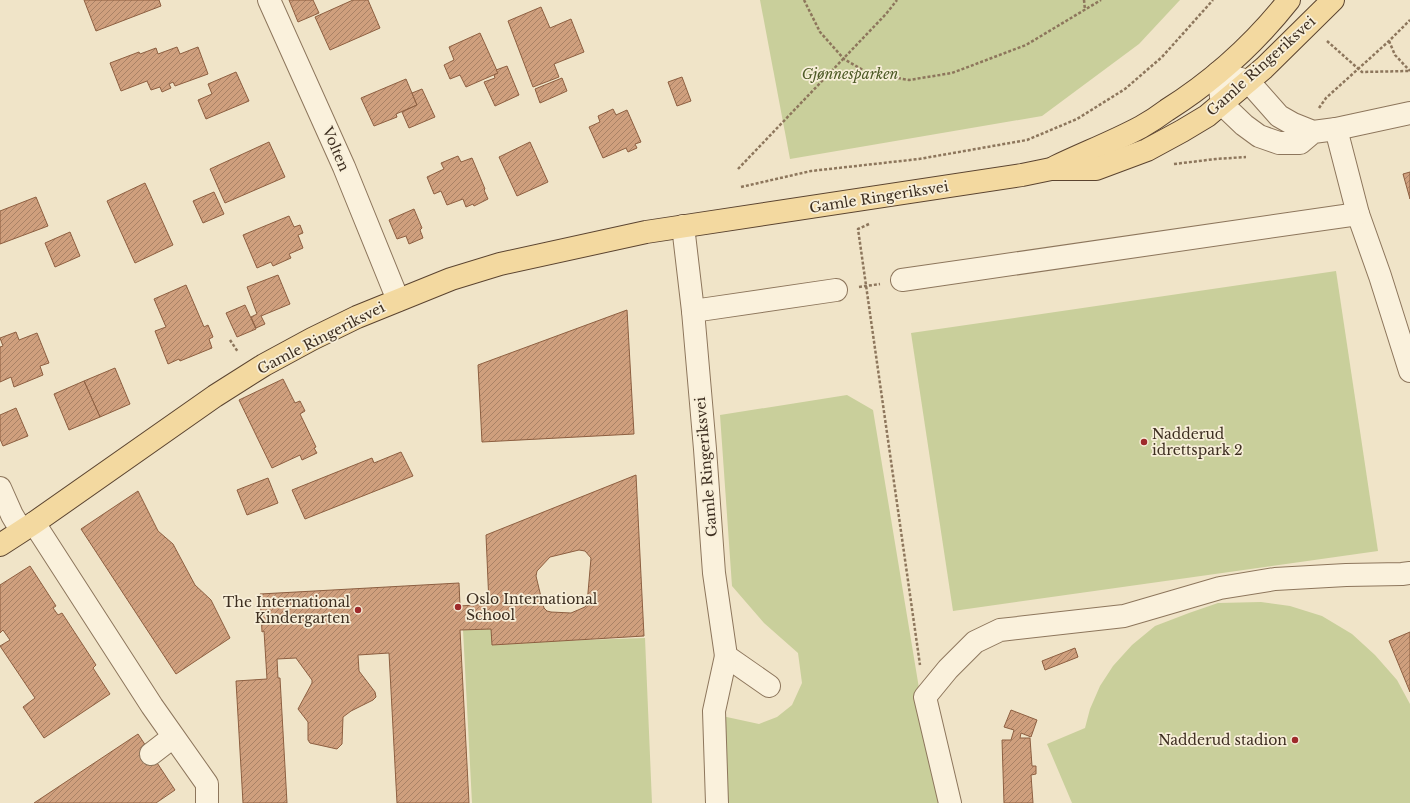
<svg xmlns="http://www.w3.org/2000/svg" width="1410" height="803" font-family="'Libre Baskerville',serif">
<defs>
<pattern id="building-hatch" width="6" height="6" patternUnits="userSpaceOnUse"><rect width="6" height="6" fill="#cf9f7d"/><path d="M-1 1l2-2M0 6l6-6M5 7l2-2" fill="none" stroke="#a98266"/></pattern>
</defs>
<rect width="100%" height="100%" fill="#f0e4c8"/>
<g fill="#c9cf9b">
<path d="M760,0H1180L1139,44L1042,116L790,159Z"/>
<path d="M1336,271L1378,551L953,611L911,333Z"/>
<path d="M847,395L873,410L938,803H723L722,716L759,724L777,717L792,705L802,683L798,653L764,623L732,586L720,415Z"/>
<path d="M1261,602L1290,606L1322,616L1352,634L1375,655L1397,680L1410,704V803H1072L1047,744L1085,728L1090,709L1100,686L1113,666L1132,645L1155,626L1189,613L1218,603Z"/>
<path d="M493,628L494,643L645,638L652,803H472L463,630Z"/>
</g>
<g fill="url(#building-hatch)" stroke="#8d5f41" fill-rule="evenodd">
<path d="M84,0H159L161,6L96,31Z"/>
<path d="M289,0H313L319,13L298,22Z"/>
<path d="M353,0H368L380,28L330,50L315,17Z"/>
<path d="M541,7L550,28L571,19L584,52L554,64L559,77L533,87L508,21Z"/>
<path d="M480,33L498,73L466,87L460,75L450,79L444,65L454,60L449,47Z"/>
<path d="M177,47L180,54L198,47L208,74L175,86L173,82L169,84L171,88L162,92L160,87L151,90L147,81L121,91L110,63L139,52L140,54L156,48L158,54Z"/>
<path d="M507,66L519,95L495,106L484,82L495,78L494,75L498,73L496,70Z"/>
<path d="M236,72L249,101L206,119L198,100L212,94L208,84Z"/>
<path d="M682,77L691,101L677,106L668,82Z"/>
<path d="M562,78L567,91L540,103L535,89Z"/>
<path d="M406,79L417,105L396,114L397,117L374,126L361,98Z"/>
<path d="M422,89L435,117L409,128L402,112L417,105L412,93Z"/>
<path d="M613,109L616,115L627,110L641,142L635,144L637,148L628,152L626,148L603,158L589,127L600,122L598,116Z"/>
<path d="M269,142L285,177L225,203L210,169Z"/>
<path d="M530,142L548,182L517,196L499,157Z"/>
<path d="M458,156L461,162L472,158L485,189L484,190L488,199L474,206L473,204L466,207L463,199L447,205L441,191L434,194L427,177L444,169L441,163Z"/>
<path d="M1410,172V199L1403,174Z"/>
<path d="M145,183L173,245L135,263L107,201Z"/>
<path d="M214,192L224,214L203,223L193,201Z"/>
<path d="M36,197L48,226L0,244V211Z"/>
<path d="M414,209L422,228L420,230L423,238L409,244L406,236L397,239L389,220Z"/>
<path d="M289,216L294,227L300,225L303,233L298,235L303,248L289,254L291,258L273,266L271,262L257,268L243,235Z"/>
<path d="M70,232L80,256L55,267L45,243Z"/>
<path d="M278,275L290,304L261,316L265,324L256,328L251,317L257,314L247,287Z"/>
<path d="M186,285L204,327L208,325L213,337L209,339L212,348L180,361L179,359L168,364L155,331L166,327L154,299Z"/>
<path d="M245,305L256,329L237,337L226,313Z"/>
<path d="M627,310L634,434L482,442L478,365Z"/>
<path d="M16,332L19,340L37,333L49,363L40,366L43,375L14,387L11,377L0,382V347L3,346L0,338Z"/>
<path d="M115,368L130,404L100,417L84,381Z"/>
<path d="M283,379L295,403L300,401L305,411L300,414L316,447L314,448L317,453L302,460L300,455L272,468L239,400Z"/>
<path d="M84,381L100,417L69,430L54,394Z"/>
<path d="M16,408L28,436L3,446L0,439V415Z"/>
<path d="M401,452L413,476L305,519L292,490L372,458L374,463Z"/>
<path d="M636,475L644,636L492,645L491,629L460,630L469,803H397L389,653L358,655L359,671L375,692L376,697L373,700L351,711L343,717L342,744L337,749L310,743L308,740V722L298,709L312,683V680L296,658L277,659L278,678H280L287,803H243L236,681L267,679L264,631L262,632L260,594L459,583L460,606L489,604L486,535ZM579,550L585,551L591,558L587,604L585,607L571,613L551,612L547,611L544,608L542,601L536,576L537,571L550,557Z"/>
<path d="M268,478L278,503L247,515L237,490Z"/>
<path d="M138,491L158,531L173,544L195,585L211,600L230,638L176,674L81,529Z"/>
<path d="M30,566L56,606L53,608L58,615L62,613L96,665L93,668L110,694L44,738L23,707L35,698L0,646L10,640L3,630L0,633V585Z"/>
<path d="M1410,632V692L1389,641Z"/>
<path d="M1075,648L1078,657L1045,670L1042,661Z"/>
<path d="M1011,710L1037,720L1031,737L1021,733L1020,738H1030L1032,766H1036V774L1031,775L1033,803H1004L1002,740H1011L1014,730L1004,727Z"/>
<path d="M138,734L175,790L156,803H34Z"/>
</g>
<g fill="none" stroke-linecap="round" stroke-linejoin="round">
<defs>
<g id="minor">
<path d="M269,0L344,167L398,300"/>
<path d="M1336,129L1358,214L1380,276L1410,371"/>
<path d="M1313,132L1293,124L1279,116L1248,81L1218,73L1222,104L1244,125L1259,136L1279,143H1300L1313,132L1336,129L1410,113"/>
<path d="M683,226L693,311L705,449L714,573L726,656L769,686"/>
<path d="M902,280L1358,214"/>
<path d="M693,311L836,290"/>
<path d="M0,488L12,515L21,530"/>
<path d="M34,523L152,706L207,784V803"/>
<path d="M151,754L173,737"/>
<path d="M717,803L714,711L726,656"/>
<path d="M950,803L925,697L948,669L975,642L1000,630L1124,616L1220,588L1275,579L1346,575L1402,574L1410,573"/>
</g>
<g id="major">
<path d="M1055,167C1084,153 1113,142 1141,127C1150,122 1159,116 1167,110C1213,81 1255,43 1289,0"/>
<path d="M0,545L34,523L215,396L264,365L312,339L357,317L451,279L500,264L646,232L1022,175L1051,169H1096L1147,150L1182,131L1207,116L1264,68L1333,0"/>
</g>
</defs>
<use href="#minor" stroke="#8d765c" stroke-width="24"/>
<use href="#major" stroke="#5b4430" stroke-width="24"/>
<g stroke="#8d765c" stroke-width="2.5" stroke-dasharray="3 2" stroke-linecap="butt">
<path d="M804,0L820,32L844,59L868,73L909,80L952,73L1026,45L1101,0"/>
<path d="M1084,0L1085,10"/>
<path d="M1327,41L1362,72L1409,71"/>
<path d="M1389,41L1395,55L1410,71"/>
<path d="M1319,108L1326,98L1389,41L1410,20"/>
<path d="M1174,164L1216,159L1246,157"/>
<path d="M738,169L886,14L897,0"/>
<path d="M741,187L811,171L919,159L1027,140L1077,119L1125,89L1162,57L1213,0"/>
<path d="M869,224L858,229L920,665"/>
<path d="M859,287L880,284"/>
<path d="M230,340L238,352"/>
</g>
<use href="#minor" stroke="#faf1dc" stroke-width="22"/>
<use href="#major" stroke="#f3d9a0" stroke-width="22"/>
</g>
<g fill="#9e2a2b" stroke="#f7eed8" stroke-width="1.5">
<circle cx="1144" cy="442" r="4"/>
<circle cx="458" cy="607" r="4"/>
<circle cx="358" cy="610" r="4"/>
<circle cx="1295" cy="740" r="4"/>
</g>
<g text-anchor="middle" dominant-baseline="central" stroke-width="3.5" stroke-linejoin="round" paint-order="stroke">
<g font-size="14" fill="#3d2e20" stroke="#f7eed8">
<text transform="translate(1261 66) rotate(-42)">Gamle Ringeriksvei</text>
<text transform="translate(336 149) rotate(67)">Volten</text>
<text transform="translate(879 197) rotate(-9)">Gamle Ringeriksvei</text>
<text transform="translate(321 338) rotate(-27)">Gamle Ringeriksvei</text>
<text transform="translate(706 467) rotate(-95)">Gamle Ringeriksvei</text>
</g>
<g font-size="14" font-style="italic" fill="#4d5a26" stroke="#f7eed8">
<text x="850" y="74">Gjønnesparken</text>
</g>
<g font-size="14" fill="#3d2e20" stroke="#f7eed8" text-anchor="start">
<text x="1152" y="434">Nadderud<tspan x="1152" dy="16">idrettspark 2</tspan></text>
<text x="466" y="599">Oslo International<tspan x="466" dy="16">School</tspan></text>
<text x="350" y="602" text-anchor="end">The International<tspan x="350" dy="16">Kindergarten</tspan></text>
<text x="1287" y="740" text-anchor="end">Nadderud stadion</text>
</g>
</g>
</svg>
